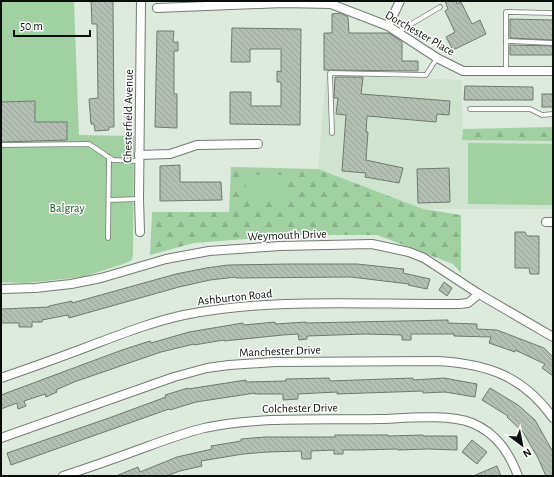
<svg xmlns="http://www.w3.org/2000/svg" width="554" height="477" font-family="'Alegreya Sans',sans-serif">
<defs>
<pattern id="forest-firs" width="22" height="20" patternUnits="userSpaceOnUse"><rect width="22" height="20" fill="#a1d1a3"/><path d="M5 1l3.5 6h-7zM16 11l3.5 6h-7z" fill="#89b28b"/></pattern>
<pattern id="building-back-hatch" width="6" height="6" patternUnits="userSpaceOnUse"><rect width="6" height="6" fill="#b3bfb3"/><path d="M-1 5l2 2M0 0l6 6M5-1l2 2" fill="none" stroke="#99a399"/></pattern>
</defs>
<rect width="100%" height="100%" fill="#deeade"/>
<path fill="#d0e2d0" d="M326,75L461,80L463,129L462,140L553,141V209H423L318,169Z"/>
<g fill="url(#forest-firs)">
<path d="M553,127V141L462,140L463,129Z"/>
<path d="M231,167L318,169L423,209L461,215V273L453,264L377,235H299L194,243L150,255L152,212H229Z"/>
</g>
<g fill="#a1d1a3">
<path d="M1,1H74L79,135L134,136L133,255L132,260L126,263L83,277L27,283L1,282Z"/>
<path d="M468,143L553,144V205L468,204Z"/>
<path d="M246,175H287V201H245Z"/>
</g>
<g fill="url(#building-back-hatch)" stroke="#6f7a6f">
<path d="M91,1H113L114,127H109V130L95,131L94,124H91L89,99L98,98L97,24H92Z"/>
<path d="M445,1H456L457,4L461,2L472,24L480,20L486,34L453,50L446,37L455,32L445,11L448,9Z"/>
<path d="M340,13L348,17L349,33H389L402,42V61H418V71L324,70V33H332V14Z"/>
<path d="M510,19L553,20V40L510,38Z"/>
<path d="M232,28L301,29L300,125L230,124V92H251V106H281V82H277V71L281,72V49H250V62H231Z"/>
<path d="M157,31H174L173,42H178V51H174V94H177V128L155,127Z"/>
<path d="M510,45L553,46V55H510Z"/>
<path d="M335,77H363L361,94L450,101L449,115L437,114L436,122L367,116L366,132H368L366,160L403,168L399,183L365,177L366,173L342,171L346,115L336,114L338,98H334Z"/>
<path d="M465,86L533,87V100H464Z"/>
<rect x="542" y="94" width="11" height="13"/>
<path d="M35,101V122H67V140L1,142V102Z"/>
<path d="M180,165V182H221L222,200L160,201V166Z"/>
<path d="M449,168L450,202L418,203L417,169Z"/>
<path d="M515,232H525L527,236H539V274H530L529,268H515Z"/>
<path d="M290,264H357L404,269L403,273L430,279L427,289L408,285L409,284L351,277L236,278V277L210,280L179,287L69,318L68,315L42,320V322H32V327H19V323H1V309L49,307V306L72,301V303L176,274L206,268L228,265Z"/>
<path d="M444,282L452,288L447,296L439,290Z"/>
<path d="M448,320V323L477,324V329L497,330L544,348L552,356L553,354V376L542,368L545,364L515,350V352L489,343L491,337L454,336V334H411V340H402V335L365,334L307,336V339L299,340L298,334L283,335L224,341V340L194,345V344L161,352L74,382L56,390L57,392L46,397L45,394L24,401L26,406L18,409L17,403L1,409V395L122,350L150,341L151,343L189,332L243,323L244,325L275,322V324L306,322V323Z"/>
<path d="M329,378L330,381L413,378V380L444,378L477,384L475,397L445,392L423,393V391L337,394V392L298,394V399L283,400V394H255V393L196,402L170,410L169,409L11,465L7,453L109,418L166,397L165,395L188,388V389L246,380V382L286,381V379Z"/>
<path d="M490,388L518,405L535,420L553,452V476H546L538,458L523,432L507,417L508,416L482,400Z"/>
<path d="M335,435H388V436L423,435V436H457V450L428,449L398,450V449L359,450H343V454H334V450L311,451V459H302L301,451L268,452L243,454L201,461L202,466L180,471L166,476H116L138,467L140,472L177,457L212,449L211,446L241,441V439L265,437H335Z"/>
<path d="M472,440L487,452L477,464L462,452Z"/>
<path d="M497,466L501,476H473Z"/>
</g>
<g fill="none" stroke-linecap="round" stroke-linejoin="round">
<defs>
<g id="lane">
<path d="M398,32L440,7"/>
<path d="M506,41L553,43"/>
<path d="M506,71V12L553,13"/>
<path d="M470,109H530L542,115L553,114"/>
<path d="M332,133L330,73L426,75L437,58"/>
<path d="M1,145L89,144L113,160L139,161"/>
<path d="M109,200L139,199"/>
<path d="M108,238L109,157"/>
</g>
<g id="street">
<path d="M157,8L283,3L331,4L388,26L437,58L463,71H553"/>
<path d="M388,26L400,1"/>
<path d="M139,155L170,154L197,145L258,144"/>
<path d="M546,222H553"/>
<path d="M140,232L139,199L141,1"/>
<path d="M1,289L35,288L71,284L101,278L166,259L209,251L280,246L372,244L409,252L424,258L479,294L553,337"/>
<path d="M1,378C30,368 58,358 87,347C119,335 151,322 184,315C274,297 368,305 459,304L468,303L479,294"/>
<path d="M1,438L174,377L207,368L229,365L275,362L438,361C488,364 523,376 553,418"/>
<path d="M63,476C91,467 119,457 146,447C165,440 184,433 204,428C261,416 323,420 381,419C407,418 449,414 472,423C496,433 509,452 518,476"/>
</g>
</defs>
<use href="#lane" stroke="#727c72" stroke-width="5.5"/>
<use href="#street" stroke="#727c72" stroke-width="10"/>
<use href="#lane" stroke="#fff" stroke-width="4"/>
<use href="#street" stroke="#fff" stroke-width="8"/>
</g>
<g text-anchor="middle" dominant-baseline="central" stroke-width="3" stroke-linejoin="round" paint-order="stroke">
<g font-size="12" fill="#0a0e0a" stroke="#fff">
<text transform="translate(420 33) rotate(30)">Dorchester Place</text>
<text transform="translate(128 116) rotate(-89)">Chesterfield Avenue</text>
<text transform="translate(287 235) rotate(-2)">Weymouth Drive</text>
<text transform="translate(235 297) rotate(-6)">Ashburton Road</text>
<text transform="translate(280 351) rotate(-2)">Manchester Drive</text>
<text transform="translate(300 408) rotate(-1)">Colchester Drive</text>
</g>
<g font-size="12" fill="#1a6024" stroke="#fff">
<text x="67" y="208">Balgray</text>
</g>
</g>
<rect width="554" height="477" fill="none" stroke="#0a0e0a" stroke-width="4"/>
<g transform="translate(522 445) rotate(148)" stroke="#ffffff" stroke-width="3" paint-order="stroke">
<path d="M0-3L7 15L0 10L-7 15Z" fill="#0a0e0a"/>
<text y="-6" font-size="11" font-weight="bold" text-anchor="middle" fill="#0a0e0a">N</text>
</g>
<path d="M14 30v6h76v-6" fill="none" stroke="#0a0e0a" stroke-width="2"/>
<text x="20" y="30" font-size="12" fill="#0a0e0a" stroke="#ffffff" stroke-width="3" paint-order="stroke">50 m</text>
</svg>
